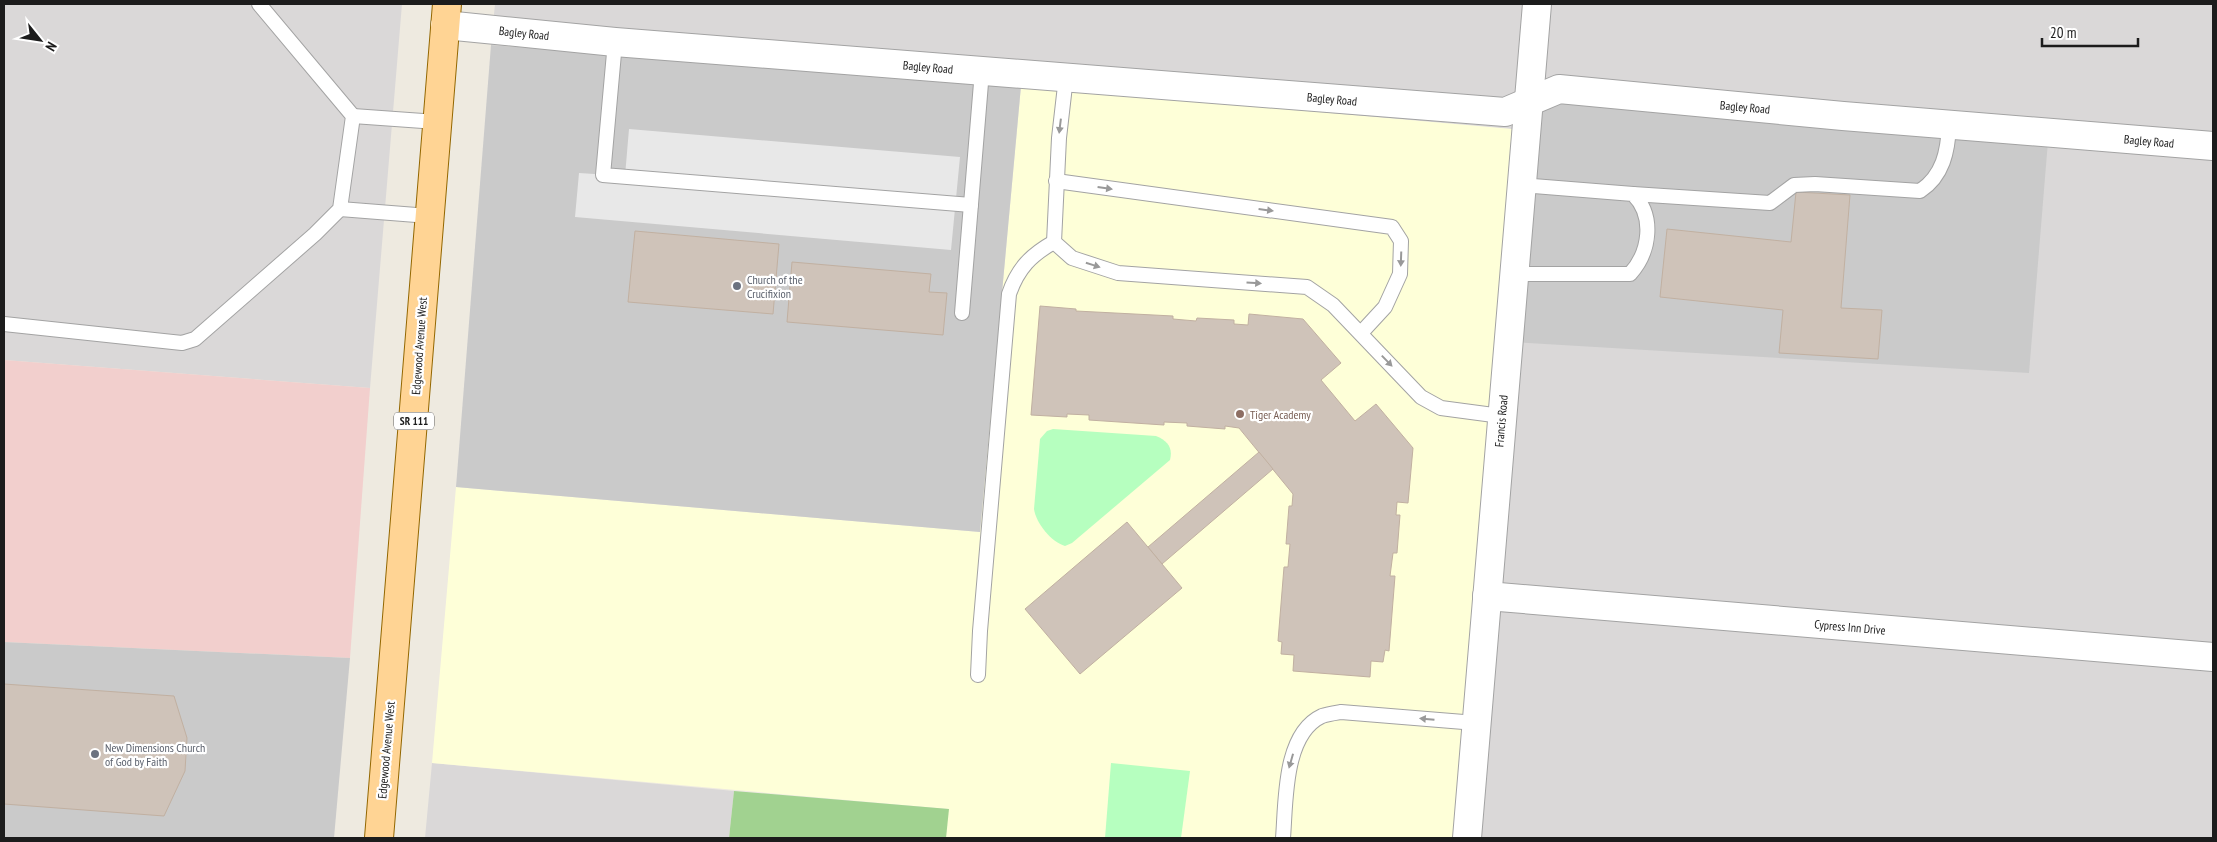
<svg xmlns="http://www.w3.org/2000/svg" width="2217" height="842" font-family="'PT Sans Narrow',sans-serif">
<rect width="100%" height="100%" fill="#eeeae0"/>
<g fill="#dad8d8">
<path d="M4,4H402L370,388L4,360Z"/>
<path d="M495,4H2213V838H1453L1495,341L1552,103L1512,129L1021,86L491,45Z"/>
<path d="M432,763L734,791L729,838H425Z"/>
</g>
<path fill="#f2cfcd" d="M4,360L370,388L350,658L4,642Z"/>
<path fill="#feffd8" d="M1021,86L1512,129L1453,838H946L948,809L432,763L456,487L980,532Z"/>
<g fill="#cacaca">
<path d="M491,45L1021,86L980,532L456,487Z"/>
<path d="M1552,103L2048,141L2029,373L1495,341L1512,129Z"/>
<path d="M4,642L350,658L334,838H4Z"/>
</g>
<path fill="#a1d290" d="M734,791L949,809L946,838H729Z"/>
<g fill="#b6ffbf">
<path d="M1053,429L1156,436C1168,441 1173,448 1170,460L1072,543L1065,546C1051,542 1036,523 1034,509L1040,439L1047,431Z"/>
<path d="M1111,763L1190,771L1181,838H1105Z"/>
</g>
<path fill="#e8e8e8" d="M629,129L960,157L951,250L575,217L579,173L625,176Z"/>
<g fill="#cfc3b9" stroke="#c1b0a1">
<path d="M1796,192L1850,195L1841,308L1882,310L1878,359L1779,353L1783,310L1660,297L1667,229L1791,242Z"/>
<path d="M635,231L779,244L773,314L628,302Z"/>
<path d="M792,262L931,274L929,292L947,293L943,335L787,322Z"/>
<path d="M1040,306L1076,309V311L1173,316V319L1196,321L1197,318L1234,320V324L1248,325L1249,314L1303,319L1341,363L1321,380L1355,421L1376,404L1413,448L1408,503L1397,502L1396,515H1400L1397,553H1393L1390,576H1395L1389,651L1385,650L1383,662L1371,661L1370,677L1293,671L1294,655L1281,654L1282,642L1278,641L1284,567H1288L1290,544H1286L1289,506H1292L1293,494L1239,428L1225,426V429L1187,426V423L1164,422V425L1089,420V415L1067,414V417L1031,415Z"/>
<path d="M1259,452L1273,469L1162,564L1148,547Z"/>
<path d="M1127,522L1182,588L1080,674L1025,609Z"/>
<path d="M4,684L174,696L187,738L185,771L164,816L4,804Z"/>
</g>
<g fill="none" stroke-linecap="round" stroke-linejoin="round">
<defs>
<g id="service">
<path d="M615,42L603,175L971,205"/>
<path d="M1066,77L1059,138L1054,242L1072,258L1118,273L1307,287L1333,305L1421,397L1441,408L1501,416"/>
<path d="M353,116L437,122"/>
<path d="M1056,181L1392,227L1401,241L1400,274L1385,307L1361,333"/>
<path d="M1633,194L1770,203L1794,185L1815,184L1920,191C1943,176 1948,151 1949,125"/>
<path d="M340,209L429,216"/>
<path d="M1514,274H1630C1650,252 1655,216 1633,194L1522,185"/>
<path d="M962,313L982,71"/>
<path d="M4,324L182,343L195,339L315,234L340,209L353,116L259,4"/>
<path d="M978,675L980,631L1009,294C1018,268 1031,255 1054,242"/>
<path d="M1283,838C1286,803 1283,734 1322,716C1328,714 1335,713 1341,712L1476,723"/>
</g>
<g id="minor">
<path d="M445,25L615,42L1505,112L1559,89L1843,116L2213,146"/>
<path d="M1487,596L2213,657"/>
<path d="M1467,838L1537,4"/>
</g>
<path id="primary" d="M379,838L447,4"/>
</defs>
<use href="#service" stroke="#a3a3a3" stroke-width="16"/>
<use href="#minor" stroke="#a3a3a3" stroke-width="30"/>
<use href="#primary" stroke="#936700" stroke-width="30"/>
<use href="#service" stroke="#fff" stroke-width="14"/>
<use href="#minor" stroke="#fff" stroke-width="28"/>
<use href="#primary" stroke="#ffd494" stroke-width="28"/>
</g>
<defs><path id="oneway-solid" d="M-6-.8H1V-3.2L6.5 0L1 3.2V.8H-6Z" transform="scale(1.25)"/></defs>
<g fill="#999">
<use href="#oneway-solid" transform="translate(1060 126) rotate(97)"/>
<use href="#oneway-solid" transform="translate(1105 188) rotate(8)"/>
<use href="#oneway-solid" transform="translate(1266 210) rotate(7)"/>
<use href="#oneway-solid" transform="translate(1401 259) rotate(92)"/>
<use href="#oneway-solid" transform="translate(1093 265) rotate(18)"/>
<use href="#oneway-solid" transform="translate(1254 283) rotate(4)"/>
<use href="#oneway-solid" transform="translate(1387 361) rotate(46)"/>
<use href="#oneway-solid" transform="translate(1427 719) rotate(-175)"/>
<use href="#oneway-solid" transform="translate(1291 761) rotate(106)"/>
</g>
<g fill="#6b7280" stroke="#fff" stroke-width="2">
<circle cx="737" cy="286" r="5"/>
<circle cx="95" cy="754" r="5"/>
</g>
<circle fill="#8d6e63" stroke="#fff" stroke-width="2" cx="1240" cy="414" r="5"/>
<g text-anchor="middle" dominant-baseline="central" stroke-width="4.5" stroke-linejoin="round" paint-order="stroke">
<rect fill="#fff" stroke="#606060" stroke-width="1" x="394" y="412.5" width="40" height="17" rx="4"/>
<g font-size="11" font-weight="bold" fill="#1c1c1c">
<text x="414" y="421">SR 111</text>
</g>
<g font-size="12" fill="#1c1c1c" stroke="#fff">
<text transform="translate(524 33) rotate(6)">Bagley Road</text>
<text transform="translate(928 67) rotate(5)">Bagley Road</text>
<text transform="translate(1332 99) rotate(5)">Bagley Road</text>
<text transform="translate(1745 107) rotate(5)">Bagley Road</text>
<text transform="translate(2149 141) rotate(5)">Bagley Road</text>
<text transform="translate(419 346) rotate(-86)">Edgewood Avenue West</text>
<text transform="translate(1501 421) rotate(-85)">Francis Road</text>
<text transform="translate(1850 627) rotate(5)">Cypress Inn Drive</text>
<text transform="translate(386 750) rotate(-85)">Edgewood Avenue West</text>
</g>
<g font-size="12" fill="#5b616d" stroke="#fff" text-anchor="start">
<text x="747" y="279">Church of the<tspan x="747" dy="14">Crucifixion</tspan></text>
<text x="105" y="747">New Dimensions Church<tspan x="105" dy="14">of God by Faith</tspan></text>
</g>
<g font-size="12" fill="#785e54" stroke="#fff" text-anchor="start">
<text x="1250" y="414">Tiger Academy</text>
</g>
</g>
<rect width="2217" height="842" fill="none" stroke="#1c1c1c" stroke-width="10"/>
<g transform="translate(40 40) rotate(120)" stroke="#ffffff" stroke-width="4" paint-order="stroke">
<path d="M0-4L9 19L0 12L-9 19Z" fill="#1c1c1c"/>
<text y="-8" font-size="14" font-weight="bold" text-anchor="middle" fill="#1c1c1c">N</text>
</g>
<path d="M2042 38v8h96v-8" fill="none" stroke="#1c1c1c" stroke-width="2.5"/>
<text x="2050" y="38" font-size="15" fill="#1c1c1c" stroke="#ffffff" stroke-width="4" paint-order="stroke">20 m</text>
</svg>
